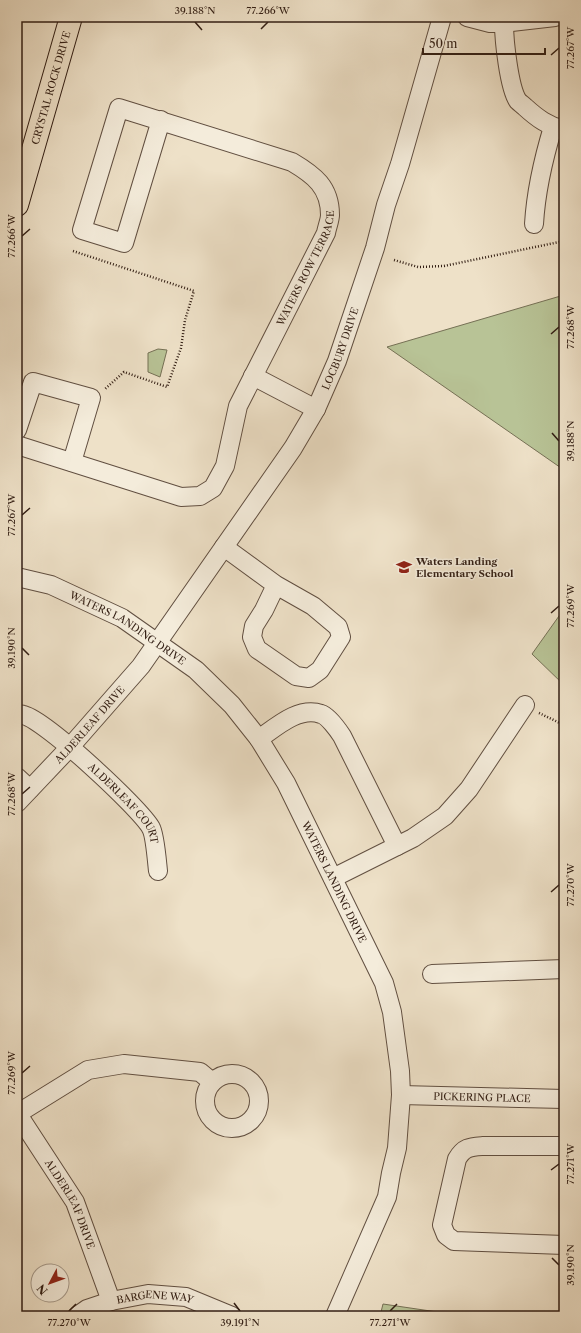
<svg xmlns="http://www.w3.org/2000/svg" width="581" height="1333" font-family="'Libre Caslon Text',serif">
<rect width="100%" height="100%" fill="#eee1c8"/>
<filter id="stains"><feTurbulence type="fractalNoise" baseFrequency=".005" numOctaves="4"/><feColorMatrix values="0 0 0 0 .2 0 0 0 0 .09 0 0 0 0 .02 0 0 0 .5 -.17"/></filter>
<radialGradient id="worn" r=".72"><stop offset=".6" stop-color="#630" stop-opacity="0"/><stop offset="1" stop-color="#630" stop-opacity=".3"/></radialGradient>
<g fill="#b8c396" stroke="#757055">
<path d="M564,295V470L387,347Z"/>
<path d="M158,349L167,350L160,377L148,372V353Z"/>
<path d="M564,609V685L532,654Z"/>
<path d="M383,1304L444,1313L503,1314L512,1316H380Z"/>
</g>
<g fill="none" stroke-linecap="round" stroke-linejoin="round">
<path stroke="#757c7c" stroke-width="5" d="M370,1316H372"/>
<defs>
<g id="minor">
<path d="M467,17L490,23H504L555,17"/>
<path d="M504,23C504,40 509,88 518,101C520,103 523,105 525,107C537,118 548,126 564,130"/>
<path d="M534,224C536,190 543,160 553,127"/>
<path d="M253,376L316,409"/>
<path d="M17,430L33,382L91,398L72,462"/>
<path id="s1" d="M17,445L181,497L200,496L213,488L225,466L238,406L326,233C327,227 330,220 330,215C330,187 314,175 292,162L119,108L82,230L124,243L161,120"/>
<path d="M224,547L276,585L313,606L338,627L341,637L320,670L309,678L296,676L257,649L252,637L254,626L264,610L276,585"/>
<path id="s2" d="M17,577L51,585L122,618L196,670L232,705L259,739L286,783L384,983L392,1012L400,1071L401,1095L397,1148L391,1173L387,1197L335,1316"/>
<path id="s3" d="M17,715C19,715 21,714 23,715C43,718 141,809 151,828C155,835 157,862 158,871"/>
<path d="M259,739C276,727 299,706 321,714C328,716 338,730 342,736L397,846"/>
<path d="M17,777L30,789"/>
<path id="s4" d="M17,803L70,747L141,666L293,448L316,409L337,361L375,248L386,205L400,164L442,17"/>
<path d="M333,878L413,838L445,816L469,789L525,705"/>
<path d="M432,974L564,969"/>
<circle cx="232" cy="1101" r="27"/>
<path id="s5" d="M401,1095L564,1099"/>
<path id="s6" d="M17,1113L75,1202L111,1301"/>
<path d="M17,1114L88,1070L124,1064L200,1072L212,1082"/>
<path d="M564,1146H483C470,1147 464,1147 457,1159L442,1225L446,1235L454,1241L564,1245"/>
<path id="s7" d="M77,1316L87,1309L111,1301L148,1294L186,1297L232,1316"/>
</g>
<g id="major">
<path id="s8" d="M17,205L71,17"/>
</g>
</defs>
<use href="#minor" stroke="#614f41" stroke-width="20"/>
<use href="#major" stroke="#321e14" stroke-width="24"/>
<g stroke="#321e14" stroke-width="2.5" stroke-dasharray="1 2" stroke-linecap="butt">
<path d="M73,251L194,291L185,320L181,348L167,387L124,372L105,389"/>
<path d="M394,260L418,267L444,266L564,241"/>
<path d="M539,713L564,725"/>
</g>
<use href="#minor" stroke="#f4ecdb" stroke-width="18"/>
<use href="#major" stroke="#eee1c8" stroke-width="22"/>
</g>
<path fill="none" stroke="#321e14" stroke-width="1.5" d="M195,22L202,30M261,29L268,22M551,55L559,48M22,236L30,229M551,334L559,327M552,433L559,441M22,515L30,508M551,613L559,606M22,648L29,655M22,794L30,787M551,892L559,885M22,1073L30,1066M551,1170L559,1164M552,1258L559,1265M234,1303L240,1311M69,1311L76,1304M390,1311L397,1304"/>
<defs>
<symbol id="school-bare" viewBox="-9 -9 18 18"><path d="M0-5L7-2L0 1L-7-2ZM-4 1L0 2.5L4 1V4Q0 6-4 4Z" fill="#8f2418" stroke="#f4ecdb" stroke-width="2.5" paint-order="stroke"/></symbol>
</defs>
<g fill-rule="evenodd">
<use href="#school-bare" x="393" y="556" width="22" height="22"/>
</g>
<g text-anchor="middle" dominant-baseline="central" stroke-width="3" stroke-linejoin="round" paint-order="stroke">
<g font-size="10" fill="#321e14" stroke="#f4ecdb">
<text stroke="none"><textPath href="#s8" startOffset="122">CRYSTAL ROCK DRIVE</textPath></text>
<text stroke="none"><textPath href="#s1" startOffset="447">WATERS ROW TERRACE</textPath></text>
<text stroke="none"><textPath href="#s4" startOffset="561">LOCBURY DRIVE</textPath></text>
<text stroke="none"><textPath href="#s2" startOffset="123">WATERS LANDING DRIVE</textPath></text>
<text stroke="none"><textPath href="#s4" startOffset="107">ALDERLEAF DRIVE</textPath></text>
<text stroke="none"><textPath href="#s3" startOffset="142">ALDERLEAF COURT</textPath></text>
<text stroke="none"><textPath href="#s2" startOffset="459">WATERS LANDING DRIVE</textPath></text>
<text stroke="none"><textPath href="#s5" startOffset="81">PICKERING PLACE</textPath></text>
<text stroke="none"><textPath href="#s6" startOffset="106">ALDERLEAF DRIVE</textPath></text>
<text stroke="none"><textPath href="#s7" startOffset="82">BARGENE WAY</textPath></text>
</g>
<g font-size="10" font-weight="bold" fill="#321e14" stroke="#f4ecdb" text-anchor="start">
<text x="416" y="561">Waters Landing<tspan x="416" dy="12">Elementary School</tspan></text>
</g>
</g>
<rect width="581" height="1333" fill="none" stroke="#eee1c8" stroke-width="44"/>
<g transform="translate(50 1283) rotate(229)"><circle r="19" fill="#f4ecdb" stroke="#a69a8b"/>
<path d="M0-3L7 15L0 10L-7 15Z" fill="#8f2418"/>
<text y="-6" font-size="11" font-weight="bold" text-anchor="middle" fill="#321e14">N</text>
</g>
<path d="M423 48v6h122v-6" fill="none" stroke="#321e14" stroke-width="2"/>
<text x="429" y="48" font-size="12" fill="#321e14" stroke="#f4ecdb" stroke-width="3" paint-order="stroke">50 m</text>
<rect x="22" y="22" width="537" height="1289" fill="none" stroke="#321e14" stroke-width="1.5"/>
<g font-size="10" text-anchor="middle" fill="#321e14">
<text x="195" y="14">39.188°N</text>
<text x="268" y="14">77.266°W</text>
<text transform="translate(570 48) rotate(-90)" y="4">77.267°W</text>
<text transform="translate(11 236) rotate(-90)" y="4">77.266°W</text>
<text transform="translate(570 327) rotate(-90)" y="4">77.268°W</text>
<text transform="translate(570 441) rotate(-90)" y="4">39.188°N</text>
<text transform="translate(11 515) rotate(-90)" y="4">77.267°W</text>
<text transform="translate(570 606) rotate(-90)" y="4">77.269°W</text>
<text transform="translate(11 648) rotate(-90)" y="4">39.190°N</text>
<text transform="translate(11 794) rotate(-90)" y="4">77.268°W</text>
<text transform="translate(570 885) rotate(-90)" y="4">77.270°W</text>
<text transform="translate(11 1073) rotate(-90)" y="4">77.269°W</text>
<text transform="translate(570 1164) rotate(-90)" y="4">77.271°W</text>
<text transform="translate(570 1265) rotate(-90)" y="4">39.190°N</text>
<text x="69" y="1326">77.270°W</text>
<text x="240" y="1326">39.191°N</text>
<text x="390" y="1326">77.271°W</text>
</g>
<rect width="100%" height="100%" filter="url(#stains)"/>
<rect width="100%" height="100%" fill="url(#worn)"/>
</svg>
